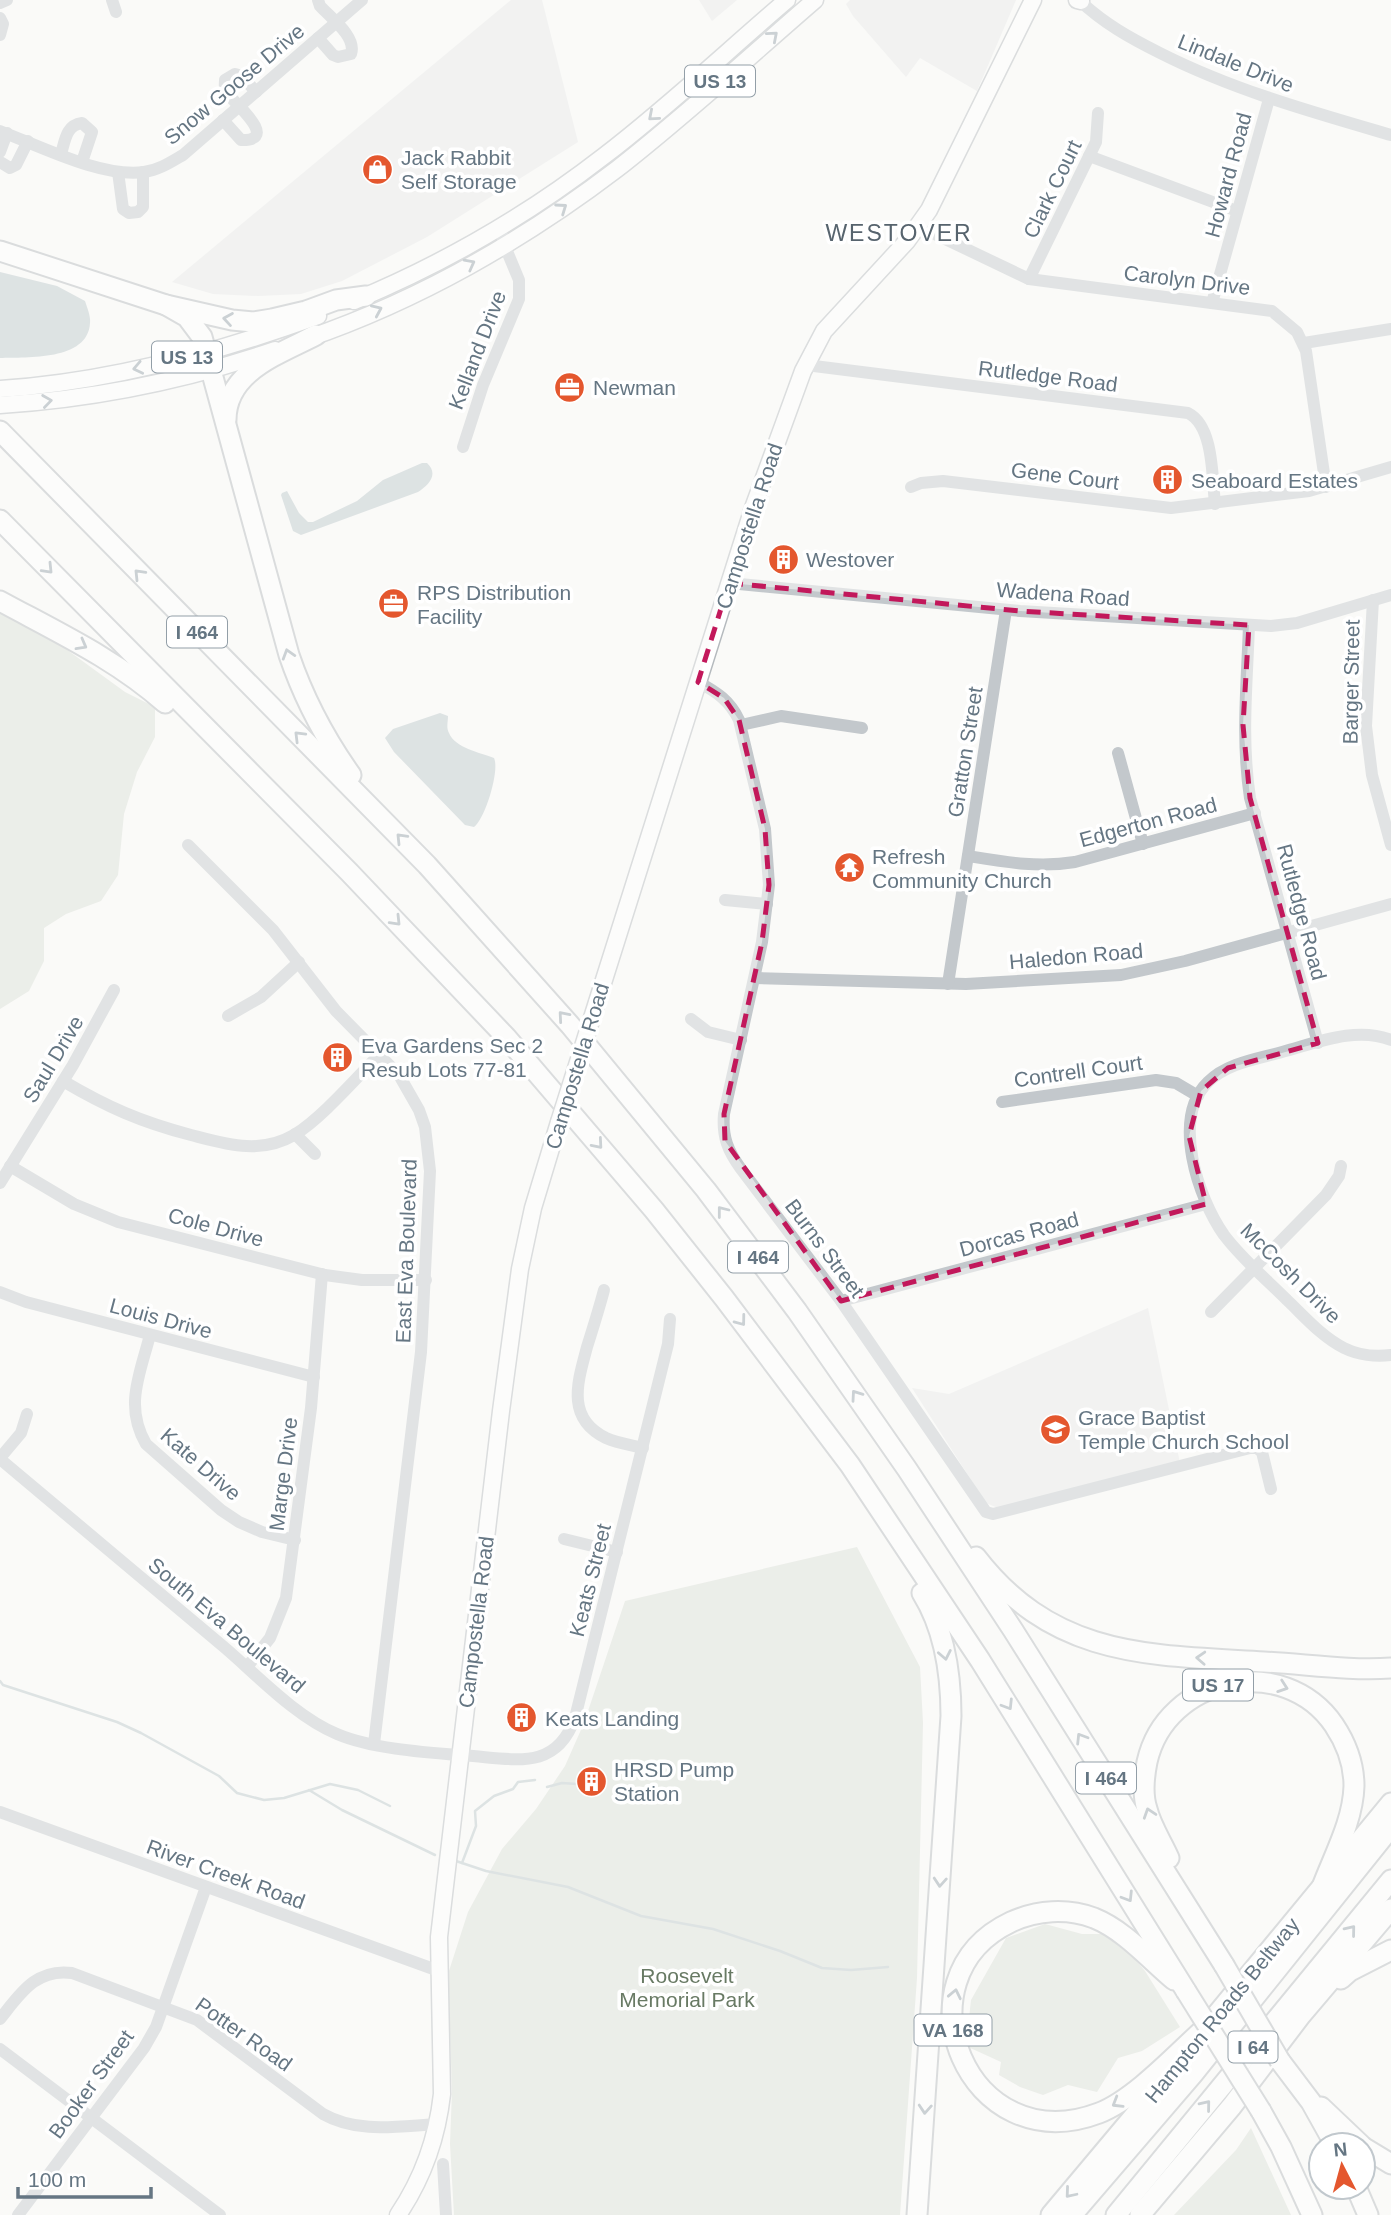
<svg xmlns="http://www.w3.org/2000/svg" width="1391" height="2215" font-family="Helvetica,sans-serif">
<rect width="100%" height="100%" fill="#fafaf8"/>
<g fill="#e8e9e9">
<path d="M511,0H542L578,142L427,237L342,281L301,294L258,296L213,294L172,282Z"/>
<path d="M699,0H737L712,21Z"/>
<path d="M850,0H1016L977,91L920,58L906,77L853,16L846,4Z"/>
<path d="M1148,1308L1180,1463L998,1508L986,1503L912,1388L949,1394Z"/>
</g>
<g fill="#dadfd7">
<path d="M0,612L59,644L125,692L155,707V737L137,772L124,814L118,875L101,901L66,914L44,928V961L29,991L0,1009Z"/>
<path d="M857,1547L920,1667L923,1723L917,1978L900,2215H454L450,2144L452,2091L448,1974L468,1912L502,1849L536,1809L565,1766L584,1723L625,1601Z"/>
<path d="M1045,1924L1082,1934H1105L1128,1951L1145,1971L1180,2027L1142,2051L1118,2058L1097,2092L1068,2085L1043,2095L1020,2087L999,2075L1001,2062L966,2046L971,2000L1006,1938Z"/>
<path d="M1251,2128L1291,2215H1174L1236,2150Z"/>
</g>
<g fill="#bbc7cb">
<path d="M0,272L57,286L85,301C87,307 91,317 90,323C88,361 27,357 0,358Z"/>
<path d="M422,463H427C439,474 429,485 418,492L301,535L293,531L281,495L282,493L287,491L299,513L308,522H313L357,501L383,480Z"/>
<path d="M440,713L448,716C448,722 446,728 449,733C455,748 481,753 494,758C500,770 485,819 474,827L465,825L394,752L385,738L393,729Z"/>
</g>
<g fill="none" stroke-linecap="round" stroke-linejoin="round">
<g stroke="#bbc7cb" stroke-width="2.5">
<path d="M0,1681L3,1685L117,1722L141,1733L219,1776L237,1793L264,1800L284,1798L330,1784L358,1790L390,1806"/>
<path d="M547,1787L562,1783L577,1784"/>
<path d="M309,1790L342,1810L435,1855"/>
<path d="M456,1861L486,1871L568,1887L641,1916L713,1929L780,1951L822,1968L851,1970L888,1967"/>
<path d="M462,1863L476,1826L475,1811L494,1796L513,1789L518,1782L535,1780"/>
</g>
<defs>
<g id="major">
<path d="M1077,0L1081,1"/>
<path d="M354,301C443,264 528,215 604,156C667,108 726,52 787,0"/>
<path d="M306,339C417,301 524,240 617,169C685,116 749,57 815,0"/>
<path d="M0,389C109,382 216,353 318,316"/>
<path d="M0,405C93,399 187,380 275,350"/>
<path d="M591,1021L753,508L803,371L824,331L907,241L929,210L1033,0"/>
<path d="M398,2215C423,2178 437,2139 442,2094L439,1937L501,1411L520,1269L533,1208L559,1122"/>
</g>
<g id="highway">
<path d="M0,251L166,305L232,320L253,322L272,319L306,311L336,300L366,296"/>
<path d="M166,305L187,317L202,337L289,655C304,699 324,737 351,775"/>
<path d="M226,420C226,371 280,354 316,335"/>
<path d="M0,431L427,865L570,1025L706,1190L797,1311L907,1469L1013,1630L1224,1965"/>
<path d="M0,520L349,872L506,1037L654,1210L724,1298L850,1465L980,1660L1186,1991"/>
<path d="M0,601C57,632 117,660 165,703"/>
<path d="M976,1557C1054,1658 1148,1655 1264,1662C1305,1664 1349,1671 1391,1668"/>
<path d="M1169,1858C1162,1842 1151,1826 1147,1809C1142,1794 1144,1777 1147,1762C1166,1676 1284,1652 1334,1725C1346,1743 1354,1764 1354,1786C1353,1821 1334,1855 1322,1887"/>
<path d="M1341,1979L1350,1971L1391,1950"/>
<path d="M1174,1980C1149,1959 1124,1930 1094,1918C1067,1908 1037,1910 1011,1922C893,1978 968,2163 1099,2113C1135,2099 1177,2053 1206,2027"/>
<path d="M1199,2036L1391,1803"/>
<path d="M1280,2061L1311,2102L1335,2145"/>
<path d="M1321,2107L1361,2145"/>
<path d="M1261,2111L1281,2147L1312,2215"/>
<path d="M1363,2147L1391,2164"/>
<path d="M1356,2187L1368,2215"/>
<path d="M917,2215L951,1716C951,1674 945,1630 922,1593"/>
<path d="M1051,2215L1176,2066"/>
<path d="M1072,2215L1193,2074L1391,1827"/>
<path d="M1116,2215L1391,1880"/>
<path d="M1140,2215L1232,2106L1301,2015L1391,1909"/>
</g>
</defs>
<use href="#major" stroke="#b5babe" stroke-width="19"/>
<use href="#highway" stroke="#b4b9bd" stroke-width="23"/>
<g stroke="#c3c8cc" stroke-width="12">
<path d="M112,0L116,12"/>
<path d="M1079,0C1103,23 1130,38 1160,53C1233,90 1312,112 1391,135"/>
<path d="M0,3L7,0"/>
<path d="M0,18L3,24L0,35"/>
<path d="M318,38L333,55L338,57L351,54C357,37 331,18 320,6L318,0"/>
<path d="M223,120L241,140C282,141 231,100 226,92C224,87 225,85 225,80L235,74L242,76L256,92"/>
<path d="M0,131C40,146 102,178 144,172C159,170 171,162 183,155L362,0"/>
<path d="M0,152L7,133"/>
<path d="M61,154C65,141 66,125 82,123L92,132L82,162"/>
<path d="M1089,156L1237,211"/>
<path d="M0,162L10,168L16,165L28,141"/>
<path d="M118,172L123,209L129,213L138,212L143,207V172"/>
<path d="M918,226L1029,279L1272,311L1297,332L1306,351L1326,487"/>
<path d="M1029,279L1096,142L1098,113"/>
<path d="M1212,303L1269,99"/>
<path d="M1304,343L1391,329"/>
<path d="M806,365L1188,413C1214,426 1212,478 1215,504"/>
<path d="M463,447L483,385L519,299V280L504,244L500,227"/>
<path d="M911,487L921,483L943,481L1171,508L1309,491L1391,467"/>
<path d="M729,583L1020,611L1271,626L1297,623L1391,595"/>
<path d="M1373,600L1366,726L1372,775L1391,845"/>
<path d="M1249,625C1247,685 1241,738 1250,798L1318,1043"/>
<path d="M698,682C717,692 730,701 739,720L765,829L769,885L762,942L724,1114C722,1137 728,1151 741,1169L841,1301L986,1512L993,1514L1250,1448H1257L1262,1452L1271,1489"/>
<path d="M741,725L781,716L862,728"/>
<path d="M1118,753L1143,844"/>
<path d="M188,845L273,930L336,1011L399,1075L419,1110L425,1127L430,1171L421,1352L374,1744"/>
<path d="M968,856C1005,862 1038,868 1075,862L1255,813"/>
<path d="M725,900L767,904"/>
<path d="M755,978L966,984L1121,975L1185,961L1391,904"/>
<path d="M948,984L1006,610"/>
<path d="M228,1016L261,997L299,962"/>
<path d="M691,1019L708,1032L741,1040"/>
<path d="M1391,1040C1356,1026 1316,1043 1282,1052C1257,1059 1227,1063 1208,1082C1171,1118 1198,1198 1224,1235C1242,1259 1266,1279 1287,1300C1305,1317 1322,1337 1344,1348C1358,1355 1376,1357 1391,1355"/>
<path d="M63,1081C107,1107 141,1122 191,1135C226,1144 260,1155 294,1135C321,1119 357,1077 380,1054"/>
<path d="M1002,1102L1156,1080L1176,1083L1198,1096"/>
<path d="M295,1134L315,1154"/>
<path d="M10,1166L74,1204L118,1222L325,1275L362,1280H426"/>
<path d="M0,1183L73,1065L114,990"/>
<path d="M604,1290C599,1309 593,1328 587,1347C578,1381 565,1418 606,1438C617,1443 631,1445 643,1448"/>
<path d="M0,1292L26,1302L314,1377"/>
<path d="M841,1301L1206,1204"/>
<path d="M1211,1312L1326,1195L1339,1176L1341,1166"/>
<path d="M150,1335C140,1374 124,1406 146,1444L221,1510L239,1522L262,1532L295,1540"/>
<path d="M0,1458L21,1433L27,1414"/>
<path d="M0,1459C75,1522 149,1584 224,1647C258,1676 296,1717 337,1734C377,1751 439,1753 483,1757C525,1761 558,1765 575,1718L668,1344L670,1319"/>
<path d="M564,1539L617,1552"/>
<path d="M247,1667L270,1638L286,1598L311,1408L322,1274"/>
<path d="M0,1812L439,1971"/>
<path d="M0,2019C20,1994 36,1968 72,1973L197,2020L323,2114C358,2134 399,2126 438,2124"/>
<path d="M0,2049L220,2215"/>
<path d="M443,2164L446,2215"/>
<path d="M18,2215L144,2048L156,2027L206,1887"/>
</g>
<use href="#major" stroke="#fff" stroke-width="16"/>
<use href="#highway" stroke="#fff" stroke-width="19"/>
<defs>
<path id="major-bridge" d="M559,1122L591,1021"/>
<g id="highway-bridge">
<path d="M1224,1965L1280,2061"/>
<path d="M1186,1991L1261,2111"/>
</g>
</defs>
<use href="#major-bridge" stroke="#b5babe" stroke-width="19" stroke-linecap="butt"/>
<use href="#highway-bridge" stroke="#b4b9bd" stroke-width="23" stroke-linecap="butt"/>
<use href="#major-bridge" stroke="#fff" stroke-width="16"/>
<use href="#highway-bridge" stroke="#fff" stroke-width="19"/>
</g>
<defs><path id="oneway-chevron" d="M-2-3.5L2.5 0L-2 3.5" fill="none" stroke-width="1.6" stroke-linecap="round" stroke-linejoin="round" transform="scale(1.75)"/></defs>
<g stroke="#939fa8">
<use href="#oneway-chevron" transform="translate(773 36) rotate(-41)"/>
<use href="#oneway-chevron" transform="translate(653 116) rotate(139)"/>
<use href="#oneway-chevron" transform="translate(562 208) rotate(-35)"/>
<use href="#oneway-chevron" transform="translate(470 264) rotate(-28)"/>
<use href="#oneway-chevron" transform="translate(377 310) rotate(-24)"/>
<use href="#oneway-chevron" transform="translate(228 319) rotate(-171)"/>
<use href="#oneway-chevron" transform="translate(138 368) rotate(168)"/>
<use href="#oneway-chevron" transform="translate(47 401) rotate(-8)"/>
<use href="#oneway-chevron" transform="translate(48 569) rotate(46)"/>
<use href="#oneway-chevron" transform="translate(139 574) rotate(-134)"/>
<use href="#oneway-chevron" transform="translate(82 645) rotate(29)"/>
<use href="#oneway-chevron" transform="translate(288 654) rotate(-107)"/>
<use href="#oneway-chevron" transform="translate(299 736) rotate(-135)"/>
<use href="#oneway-chevron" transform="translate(401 838) rotate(-134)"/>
<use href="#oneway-chevron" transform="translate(396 921) rotate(46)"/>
<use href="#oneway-chevron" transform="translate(563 1016) rotate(-131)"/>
<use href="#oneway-chevron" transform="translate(598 1144) rotate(49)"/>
<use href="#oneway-chevron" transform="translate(722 1211) rotate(-128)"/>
<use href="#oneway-chevron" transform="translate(741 1321) rotate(53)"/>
<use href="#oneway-chevron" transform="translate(856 1395) rotate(-125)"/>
<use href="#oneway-chevron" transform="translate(945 1655) rotate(79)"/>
<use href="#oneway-chevron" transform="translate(1201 1658) rotate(-177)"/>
<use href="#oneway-chevron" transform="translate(1283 1687) rotate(19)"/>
<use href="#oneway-chevron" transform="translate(1008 1705) rotate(58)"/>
<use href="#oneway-chevron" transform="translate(1081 1738) rotate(-122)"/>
<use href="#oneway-chevron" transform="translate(1149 1813) rotate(-108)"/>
<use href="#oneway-chevron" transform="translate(940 1882) rotate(94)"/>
<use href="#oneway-chevron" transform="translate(1128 1897) rotate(58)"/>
<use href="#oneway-chevron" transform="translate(1351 1930) rotate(-51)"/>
<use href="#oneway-chevron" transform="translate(955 1994) rotate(-78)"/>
<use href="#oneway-chevron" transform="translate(1117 2103) rotate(149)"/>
<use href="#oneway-chevron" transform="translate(1206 2105) rotate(-51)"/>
<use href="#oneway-chevron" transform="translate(925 2109) rotate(94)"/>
<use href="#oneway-chevron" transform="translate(1070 2193) rotate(130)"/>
</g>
<path d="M0 0H1391V2215H0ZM729,583L1020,611L1249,625L1243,725L1250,798L1318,1043L1228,1068L1201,1091L1189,1136L1206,1204L841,1301L725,1141L724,1114L762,942L769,885L765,829L739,720L724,698L698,682Z" fill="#fafaf8" fill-opacity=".55" fill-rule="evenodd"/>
<path fill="none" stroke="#c2185b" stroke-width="5" stroke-dasharray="14 9" stroke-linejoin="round" d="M729,583L1020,611L1249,625L1243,725L1250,798L1318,1043L1228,1068L1201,1091L1189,1136L1206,1204L841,1301L725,1141L724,1114L762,942L769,885L765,829L739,720L724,698L698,682Z"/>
<defs>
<symbol id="shop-disc" viewBox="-11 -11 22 22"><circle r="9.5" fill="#e4572e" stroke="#fff"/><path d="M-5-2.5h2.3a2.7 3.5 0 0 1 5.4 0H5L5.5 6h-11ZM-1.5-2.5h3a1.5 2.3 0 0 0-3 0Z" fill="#fff"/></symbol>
<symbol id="office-disc" viewBox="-11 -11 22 22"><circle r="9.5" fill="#e4572e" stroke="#fff"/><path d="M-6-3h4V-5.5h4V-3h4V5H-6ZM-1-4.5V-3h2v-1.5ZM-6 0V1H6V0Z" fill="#fff"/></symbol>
<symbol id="building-disc" viewBox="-11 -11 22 22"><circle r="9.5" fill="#e4572e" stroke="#fff"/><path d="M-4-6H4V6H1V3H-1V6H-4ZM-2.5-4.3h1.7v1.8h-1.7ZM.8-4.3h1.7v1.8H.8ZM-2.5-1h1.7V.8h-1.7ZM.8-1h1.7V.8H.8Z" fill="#fff"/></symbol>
<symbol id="temple-disc" viewBox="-11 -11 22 22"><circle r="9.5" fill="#e4572e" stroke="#fff"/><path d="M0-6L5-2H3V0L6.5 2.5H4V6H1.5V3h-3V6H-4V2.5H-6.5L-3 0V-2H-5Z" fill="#fff"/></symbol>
<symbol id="school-disc" viewBox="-11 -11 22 22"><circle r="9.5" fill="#e4572e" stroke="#fff"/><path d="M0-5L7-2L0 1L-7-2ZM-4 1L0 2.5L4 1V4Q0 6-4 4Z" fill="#fff"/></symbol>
</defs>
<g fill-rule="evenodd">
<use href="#shop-disc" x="360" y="152" width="35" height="35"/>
<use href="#office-disc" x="552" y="370" width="35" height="35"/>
<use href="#building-disc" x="1150" y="462" width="35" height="35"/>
<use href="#building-disc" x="766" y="542" width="35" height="35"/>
<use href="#office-disc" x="376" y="586" width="35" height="35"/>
<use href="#temple-disc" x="832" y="850" width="35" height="35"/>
<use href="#building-disc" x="320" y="1040" width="35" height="35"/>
<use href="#school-disc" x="1038" y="1412" width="35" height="35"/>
<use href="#building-disc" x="504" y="1700" width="35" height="35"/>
<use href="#building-disc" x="574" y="1764" width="35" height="35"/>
</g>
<g text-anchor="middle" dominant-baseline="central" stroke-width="7" stroke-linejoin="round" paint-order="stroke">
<g fill="#fff" stroke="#939fa8" stroke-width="2">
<rect x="685" y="65.5" width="70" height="31" rx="5"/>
<rect x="152" y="341.5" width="70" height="31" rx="5"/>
<rect x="167" y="616.5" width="60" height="31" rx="5"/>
<rect x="728" y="1241.5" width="60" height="31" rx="5"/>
<rect x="1183" y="1669.5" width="70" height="31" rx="5"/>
<rect x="1076" y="1762.5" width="60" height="31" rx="5"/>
<rect x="914.5" y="2014.5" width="77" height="31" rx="5"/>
<rect x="1228.5" y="2031.5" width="49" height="31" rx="5"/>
</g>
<g font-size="19" font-weight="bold" fill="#657683">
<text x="720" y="81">US 13</text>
<text x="187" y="357">US 13</text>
<text x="197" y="632">I 464</text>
<text x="758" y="1257">I 464</text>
<text x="1218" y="1685">US 17</text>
<text x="1106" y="1778">I 464</text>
<text x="953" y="2030">VA 168</text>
<text x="1253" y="2047">I 64</text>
</g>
<g font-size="21" fill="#657683" stroke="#fff">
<text transform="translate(1236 63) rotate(22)">Lindale Drive</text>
<text transform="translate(234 84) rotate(-40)">Snow Goose Drive</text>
<text transform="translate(1228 175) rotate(-75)">Howard Road</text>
<text transform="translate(1052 189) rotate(-64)">Clark Court</text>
<text transform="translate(1187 280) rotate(7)">Carolyn Drive</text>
<text transform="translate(477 350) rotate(-69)">Kelland Drive</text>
<text transform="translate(1048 376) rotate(7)">Rutledge Road</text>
<text transform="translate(1065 476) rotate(7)">Gene Court</text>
<text transform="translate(749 526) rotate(-72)">Campostella Road</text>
<text transform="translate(1063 594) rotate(4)">Wadena Road</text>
<text transform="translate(1351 682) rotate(-89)">Barger Street</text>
<text transform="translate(965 752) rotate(-81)">Gratton Street</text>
<text transform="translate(1148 822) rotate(-15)">Edgerton Road</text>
<text transform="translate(1302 912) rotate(75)">Rutledge Road</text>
<text transform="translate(1076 956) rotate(-5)">Haledon Road</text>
<text transform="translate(53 1059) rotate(-59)">Saul Drive</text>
<text transform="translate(577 1066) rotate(-73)">Campostella Road</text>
<text transform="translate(1078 1071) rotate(-8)">Contrell Court</text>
<text transform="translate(216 1227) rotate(15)">Cole Drive</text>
<text transform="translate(1019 1234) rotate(-15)">Dorcas Road</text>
<text transform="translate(825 1248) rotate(53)">Burns Street</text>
<text transform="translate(406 1251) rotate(-88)">East Eva Boulevard</text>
<text transform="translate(1291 1273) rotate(45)">McCosh Drive</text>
<text transform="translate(161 1318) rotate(15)">Louis Drive</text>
<text transform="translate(201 1464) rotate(41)">Kate Drive</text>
<text transform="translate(283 1474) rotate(-83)">Marge Drive</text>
<text transform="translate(590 1580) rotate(-76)">Keats Street</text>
<text transform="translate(476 1622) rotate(-83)">Campostella Road</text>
<text transform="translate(227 1625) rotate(40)">South Eva Boulevard</text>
<text transform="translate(226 1874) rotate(20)">River Creek Road</text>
<text transform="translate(1222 2010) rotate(-51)">Hampton Roads Beltway</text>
<text transform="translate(244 2034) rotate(35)">Potter Road</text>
<text transform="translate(91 2084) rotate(-54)">Booker Street</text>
</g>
<g font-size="21" fill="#657683" stroke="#fff" text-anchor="start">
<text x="401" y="157">Jack Rabbit<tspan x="401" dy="24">Self Storage</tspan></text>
<text x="593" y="387">Newman</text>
<text x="1191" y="480">Seaboard Estates</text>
<text x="806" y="559">Westover</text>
<text x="417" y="592">RPS Distribution<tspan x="417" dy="24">Facility</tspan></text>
<text x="872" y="856">Refresh<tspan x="872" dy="24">Community Church</tspan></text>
<text x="361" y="1045">Eva Gardens Sec 2<tspan x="361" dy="24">Resub Lots 77-81</tspan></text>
<text x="1078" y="1417">Grace Baptist<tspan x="1078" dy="24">Temple Church School</tspan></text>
<text x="545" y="1718">Keats Landing</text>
<text x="614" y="1769">HRSD Pump<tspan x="614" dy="24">Station</tspan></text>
</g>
<g font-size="21" fill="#687a64" stroke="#fff">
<text x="687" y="1975">Roosevelt<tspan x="687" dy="24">Memorial Park</tspan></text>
</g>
<g font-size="23" letter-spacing="2" fill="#57646e" stroke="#fff">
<text x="899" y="233">WESTOVER</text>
</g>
</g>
<g transform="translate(1342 2166) rotate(354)"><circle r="33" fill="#ffffff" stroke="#c1c8cd" stroke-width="2"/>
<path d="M0-5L12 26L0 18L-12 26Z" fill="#e4572e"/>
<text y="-10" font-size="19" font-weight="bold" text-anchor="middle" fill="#657683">N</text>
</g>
<path d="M18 2187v10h133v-10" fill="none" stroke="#657683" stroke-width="3.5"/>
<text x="28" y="2187" font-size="21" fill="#657683" stroke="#ffffff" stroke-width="5" paint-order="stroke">100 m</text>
</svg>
